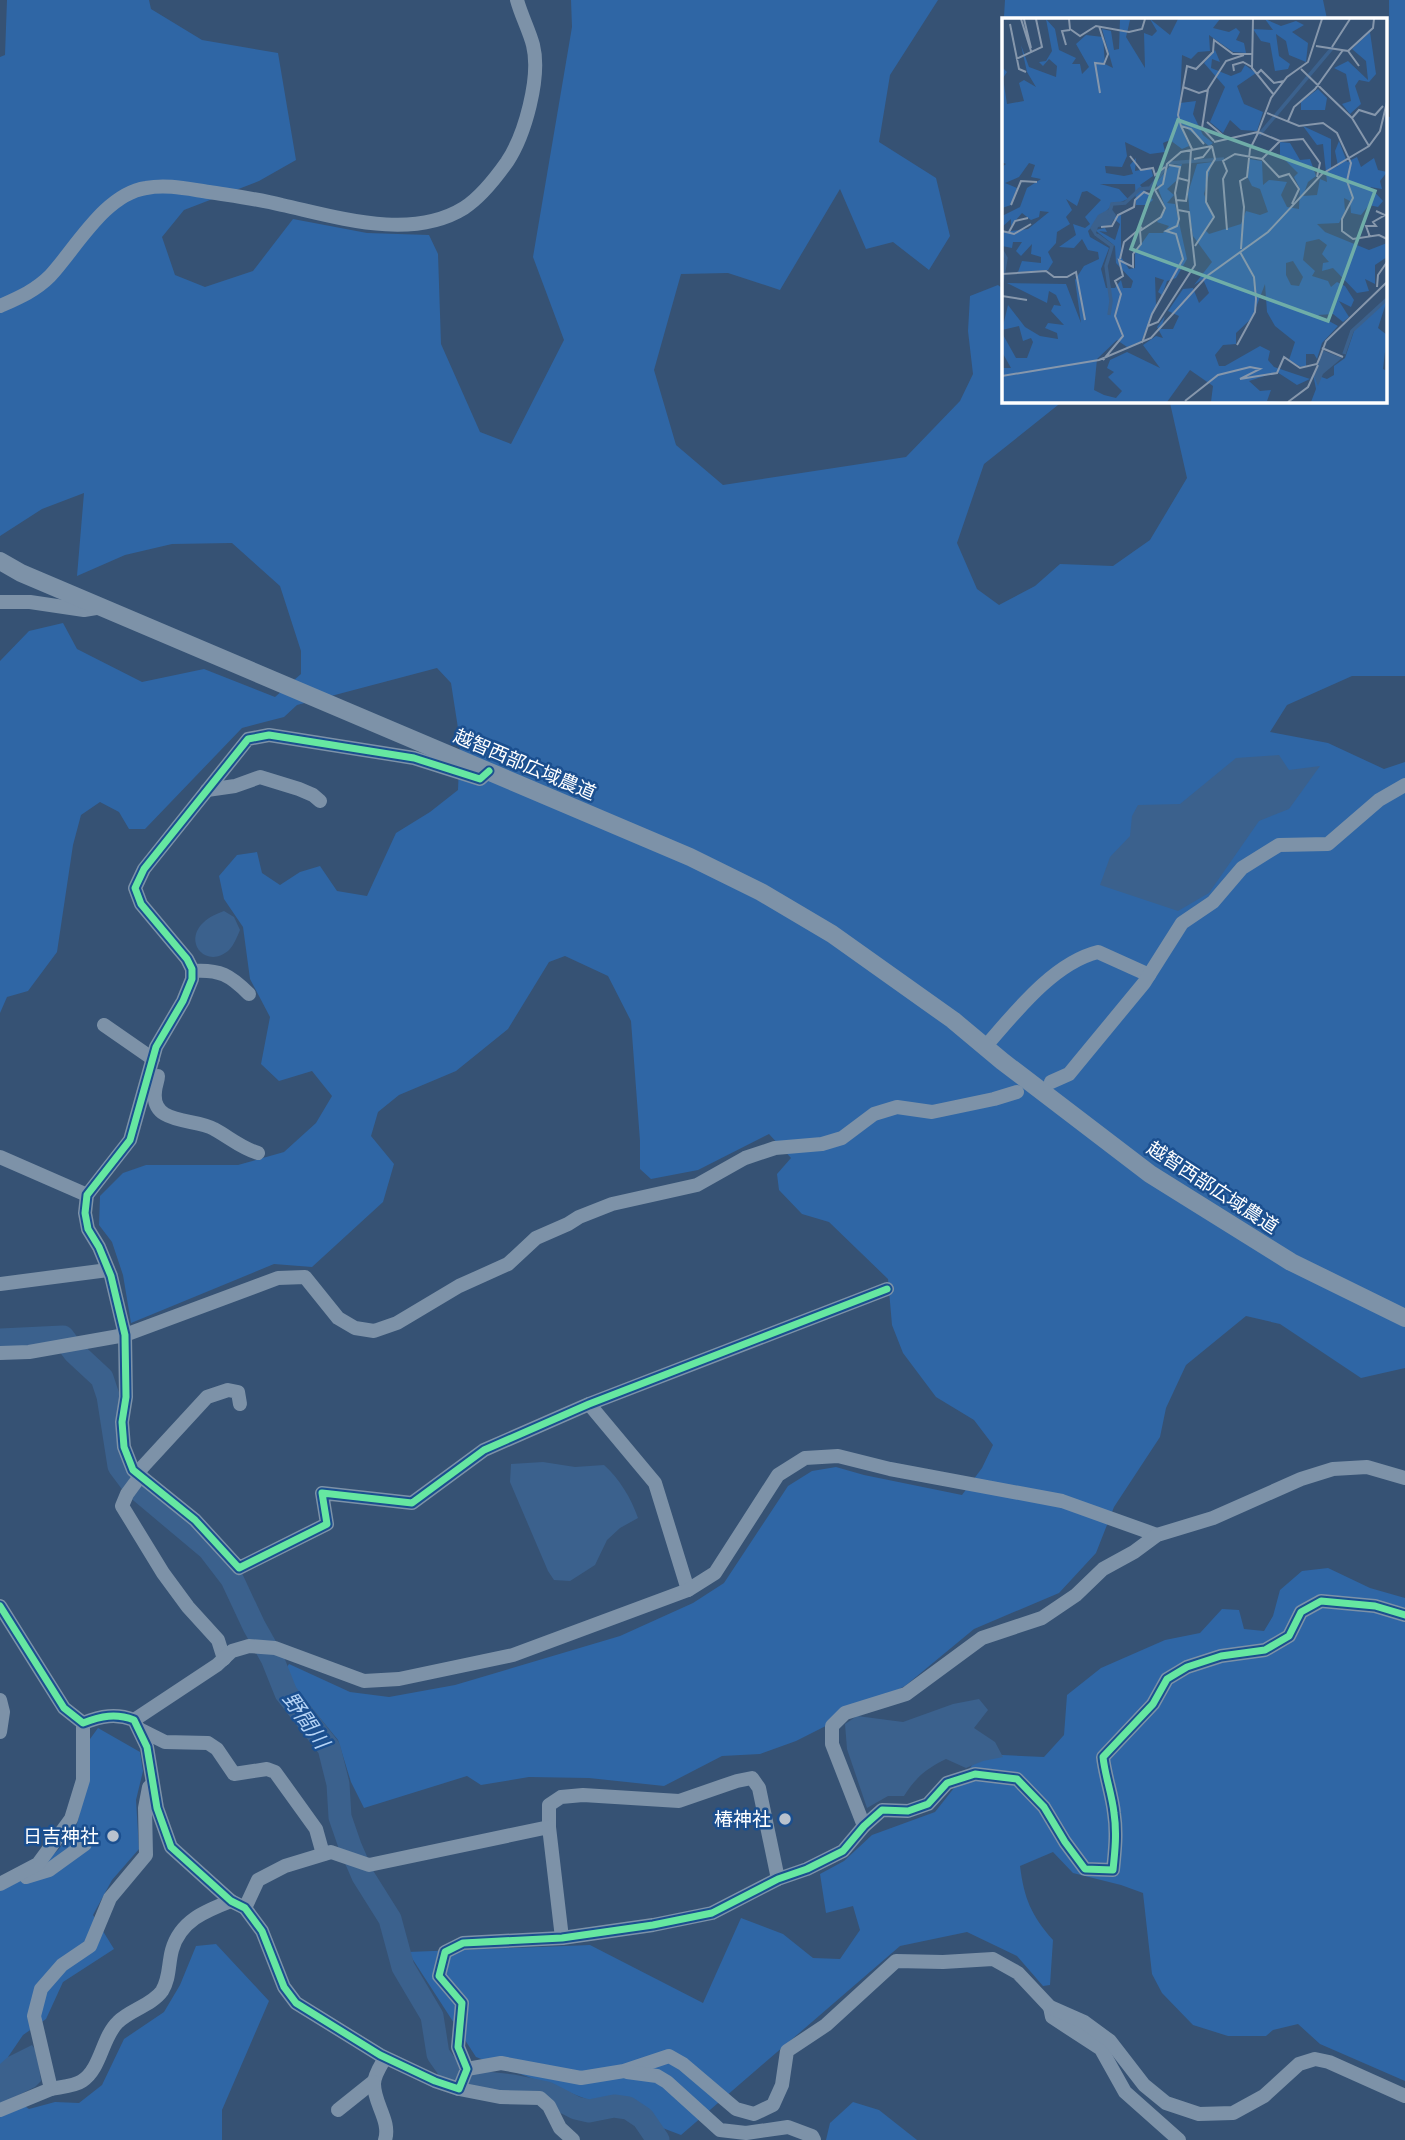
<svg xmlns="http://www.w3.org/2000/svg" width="1405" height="2140" font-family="Raleway,'Noto Sans JP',sans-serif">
<rect width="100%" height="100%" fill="#365274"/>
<g fill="#2f66a5">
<path d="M7,0H149L151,9L202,40L278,53L296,160L259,181L184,210L162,237L175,275L205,287L253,271L293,219L367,233L429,235L438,254L441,344L480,432L511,444L564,340L533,257L572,27L571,0H938L890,75L879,142L936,178L950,236L929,270L893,242L866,249L840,189L780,290L728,273L681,274L654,370L676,445L723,485L906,457L960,401L973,374L968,331L970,296L998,285L1004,290V401H1063L984,464L957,543L977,589L999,605L1035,586L1060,564L1113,566L1150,540L1187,478L1170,403L1166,401H1386V116L1390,117L1389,0H1405V676H1352L1287,705L1270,732L1328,743L1384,769L1405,762V1368L1361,1378L1280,1324L1246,1316L1186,1365L1166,1408L1160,1437L1114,1507L1096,1553L1059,1593L974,1629L905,1686L796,1741L760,1754L722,1756L664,1786L589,1778L529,1777L481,1785L467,1776L364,1808L351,1782L338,1740L297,1690L285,1670L289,1664L350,1692L389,1697L455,1685L620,1636L693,1603L724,1583L788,1486L812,1471L836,1467L864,1475L962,1495L982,1468L993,1445L974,1420L936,1397L903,1353L892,1325L888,1279L829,1222L802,1214L779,1190L777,1174L791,1158L769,1134L698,1170L651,1179L640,1169V1141L631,1021L608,976L565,956L549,962L508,1029L456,1071L399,1095L378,1112L371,1136L394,1164L383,1202L312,1267L274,1264L131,1323L123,1275L112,1242L99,1225L100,1196L123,1173L146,1165H238L284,1152L316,1123L332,1096L312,1071L279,1081L261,1064L270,1017L250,979L243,927L224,899L219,876L237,855L257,852L262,873L280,885L300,872L320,866L337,891L367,896L396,833L430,812L458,790L460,741L451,683L437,668L297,705L284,717L242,728L145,829H129L119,812L100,802L81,815L73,845L57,952L28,991L7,997L0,1013V661L29,631L63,623L77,649L142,682L204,669L275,697L301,674V651L280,586L232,543L172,544L125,555L77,576L84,493L42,509L0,536V57L5,55Z"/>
<path d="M1005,0H1323L1327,19H1004V53L1002,51Z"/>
<path d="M1328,1568L1370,1588L1405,1598V2081L1320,2044L1298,2024L1273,2030L1266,2036H1228L1193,2025L1162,1993L1152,1974L1143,1893L1121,1885L1073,1873L1053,1852L1020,1866C1024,1898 1031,1915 1053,1940L1050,1985L1043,1986L1017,1956L967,1932L900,1946L681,2135L476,2057L408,1952L590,1945L703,2003L741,1918L783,1934L813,1958L840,1959L860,1930L853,1906L826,1913L820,1874L844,1861L872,1835L935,1812L981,1754L1044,1757L1064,1735L1067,1695L1101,1668L1165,1640L1200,1633L1222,1609L1239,1610L1244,1629L1264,1631L1273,1616L1280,1590L1302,1571Z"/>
<path d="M98,1728L140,1752L143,1771L136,1800L139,1849L112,1880L93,1915L114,1949L63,1982L46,2019L23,2035L8,2057L7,2094L29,2109L55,2102L79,2103L102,2085L124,2039L164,2012L180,1985L196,1946L216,1944L269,2001L222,2110V2140H0V1889L40,1867L59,1849L77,1824L90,1771V1739Z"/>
<path d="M853,2102L879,2110L917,2140H826L830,2123Z"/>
</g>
<g fill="#3b618d">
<path d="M1279,755L1289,770L1320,766L1289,809L1259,821L1209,893L1178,911L1100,885L1110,857L1130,836L1132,816L1138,805L1180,804L1236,758Z"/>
<path d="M224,911L234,917L240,930C237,937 234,945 229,950C203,974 171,929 224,911Z"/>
<path d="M543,1462L575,1467L604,1465C619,1478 631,1498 638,1518L620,1528L607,1540L595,1565L570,1581L554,1580L548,1571L510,1482L511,1464Z"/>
<path d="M979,1699L988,1710L974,1728L995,1742L1003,1757L983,1761L966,1768L946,1759C927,1768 915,1778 904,1796H888L867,1808L847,1749L845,1724L857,1716L903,1722L953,1704Z"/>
<path d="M32,2045L37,2052L41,2081L35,2087L0,2104V2064L8,2057Z"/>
</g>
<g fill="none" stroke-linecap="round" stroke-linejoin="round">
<path stroke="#3b618d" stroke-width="23" d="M0,1340L63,1337L74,1352L102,1378L108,1396L119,1466L134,1486L209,1549L232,1579L254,1626L272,1658L286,1693L329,1748L338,1784L340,1817L350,1846L363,1876L390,1919L403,1967L432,2016L438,2054L450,2071L476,2082L513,2086L547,2093L576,2108L589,2111L614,2106L628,2108L643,2118L658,2140"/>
<g stroke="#7d92a8" stroke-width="14">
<path d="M0,306C18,298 35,291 50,276C76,248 105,194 146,188C167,184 188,189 209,192C234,196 258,199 282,205C337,217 411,241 464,208C481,197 495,179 507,162C525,135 541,77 533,45C529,30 521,15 517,0"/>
<path d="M0,602H30L84,610L102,607"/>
<path d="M489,771L480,779L414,758L269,735L248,739L144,869L135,888L141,904L187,959L192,969V979L183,1001L156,1047L130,1140L87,1195L85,1213L88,1229L99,1247L111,1276L125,1335L126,1397L122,1422L124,1447L133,1470L195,1520L239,1568L327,1524L322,1493L412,1503L484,1450L589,1404L887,1289"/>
<path d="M207,790L235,786L260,777L299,789L313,795L320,801"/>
<path d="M192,971C220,969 230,975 249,994"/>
<path d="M104,1025L153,1059"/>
<path d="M985,1047C1014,1014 1053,963 1098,952L1149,975"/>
<path d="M158,1076C158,1081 155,1086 155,1092C151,1125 195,1118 214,1129C229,1137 241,1148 258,1153"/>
<path d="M1051,1082L1069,1074L1078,1063L1144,983L1182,923L1213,902L1242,868L1279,845L1328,844L1379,800L1405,785"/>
<path d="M0,1157L87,1195"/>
<path d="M0,1284L108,1270"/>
<path d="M0,1353L29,1352L125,1335L278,1278L305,1277L338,1318L355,1328L374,1331L397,1323L459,1286L508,1264L536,1238L568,1224L579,1217L612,1204L697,1185L745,1158L775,1148L822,1144L842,1138L874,1114L897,1107L932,1112L994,1099L1017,1092"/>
<path d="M589,1404L655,1483L688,1590"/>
<path d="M137,1473L207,1397L228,1390L238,1392L240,1404"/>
<path d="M141,1475L127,1494L122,1506L163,1573L188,1607L218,1640L224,1659"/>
<path d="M0,1606L64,1708L83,1723C101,1716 116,1713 134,1720L147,1747L157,1808L171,1847L231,1901L245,1908L262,1931L284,1987L296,2003L380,2055L435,2081L459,2089L467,2069L458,2047L462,2003L439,1976L445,1952L463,1943L562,1938L653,1925L712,1913L778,1879L807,1869L843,1851L864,1826L882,1810L908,1811L928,1804L947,1783L975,1774L1017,1779L1044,1807L1065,1842L1085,1869L1113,1870C1115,1851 1117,1832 1114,1813C1112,1794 1105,1776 1103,1757L1153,1704L1167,1679L1187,1667L1221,1656L1265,1650L1289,1636L1301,1612L1321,1601L1375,1606L1405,1615"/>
<path d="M0,1700L3,1712L0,1732"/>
<path d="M134,1720L217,1665L232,1651L249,1646L275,1648L364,1681L399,1679L513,1655L688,1590L715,1573L778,1475L805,1458L838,1456L890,1469L1062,1501L1157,1535"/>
<path d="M139,1729L165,1742L208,1743L217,1749L234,1774L267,1769L275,1772L316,1829L323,1854"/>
<path d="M864,1826L832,1744V1726L845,1713L906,1694L982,1638L1042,1618L1076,1595L1103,1569L1134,1552L1157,1535L1213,1518L1301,1479L1333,1469L1367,1467L1405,1478"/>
<path d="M549,1827V1805L561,1797L583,1795L679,1801L737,1781L752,1778L759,1788L778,1879"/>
<path d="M26,1877L49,1870L85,1844"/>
<path d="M0,1884L38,1864L71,1819L83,1780V1723"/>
<path d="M245,1908L258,1880L285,1866L331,1852L369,1865L549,1827L562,1938"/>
<path d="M1050,2007L1052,2017L1101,2049L1125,2092L1179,2140"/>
<path d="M385,2058C381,2065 374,2075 374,2084C374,2104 391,2121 385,2140"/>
<path d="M467,2069L501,2063L581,2078L624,2071L669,2056L683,2064L736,2109L754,2114L773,2105L782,2085L787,2051L826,2025L896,1961L943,1962L993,1959L1018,1973L1050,2007L1084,2022L1110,2041L1144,2085L1166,2103L1199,2114L1233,2113L1264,2096L1299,2064L1315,2059L1329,2062L1405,2096"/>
<path d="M627,2072L657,2076L667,2082L720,2130L746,2133L788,2127L812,2136L814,2140"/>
<path d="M51,2089C60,2087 75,2086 82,2081C101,2069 102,2037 118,2022C130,2010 152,2005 162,1991C170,1978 168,1965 172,1950C180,1921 205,1911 231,1901"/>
<path d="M459,2089L500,2097L540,2098L549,2106L560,2128L573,2140"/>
<path d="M0,2110L51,2089L34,2016L41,1989L62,1965L90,1946L110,1898L146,1855L145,1808L149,1787"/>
<path d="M338,2110L373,2082"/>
</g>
<path stroke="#7d92a8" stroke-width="18" d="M0,561L21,573L690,857L761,892L832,934L953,1020L1002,1061L1150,1174L1291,1262L1405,1318"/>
<defs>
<g id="cycleway">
<path d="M489,771L480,779L414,758L269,735L248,739L144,869L135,888L141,904L187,959L192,969V979L183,1001L156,1047L130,1140L87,1195L85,1213L88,1229L99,1247L111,1276L125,1335L126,1397L122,1422L124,1447L133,1470L195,1520L239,1568L327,1524L322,1493L412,1503L484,1450L589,1404L887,1289"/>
<path d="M0,1606L64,1708L83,1723C101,1716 116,1713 134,1720L147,1747L157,1808L171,1847L231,1901L245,1908L262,1931L284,1987L296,2003L380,2055L435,2081L459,2089L467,2069L458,2047L462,2003L439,1976L445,1952L463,1943L562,1938L653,1925L712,1913L778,1879L807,1869L843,1851L864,1826L882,1810L908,1811L928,1804L947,1783L975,1774L1017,1779L1044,1807L1065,1842L1085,1869L1113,1870C1115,1851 1117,1832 1114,1813C1112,1794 1105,1776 1103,1757L1153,1704L1167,1679L1187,1667L1221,1656L1265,1650L1289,1636L1301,1612L1321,1601L1375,1606L1405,1615"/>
</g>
</defs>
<use href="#cycleway" stroke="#1b4f8f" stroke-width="11"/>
<use href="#cycleway" stroke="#66e7a1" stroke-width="7"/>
</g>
<g fill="#b9c2ce" stroke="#1b4f8f" stroke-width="2.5">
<circle cx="785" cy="1819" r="7"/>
<circle cx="113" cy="1836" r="7"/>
</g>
<g text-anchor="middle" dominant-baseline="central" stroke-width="5" stroke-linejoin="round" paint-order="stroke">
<g font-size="19" fill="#fff" stroke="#1b4f8f">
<text transform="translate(525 764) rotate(23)">越智西部広域農道</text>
<text transform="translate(1213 1187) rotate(33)">越智西部広域農道</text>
</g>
<g font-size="19" fill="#fff" stroke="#1b4f8f" text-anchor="end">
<text x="771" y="1819">椿神社</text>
<text x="99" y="1836">日吉神社</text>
</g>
<g font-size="21" font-style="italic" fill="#b5d3f5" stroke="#1b4f8f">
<text transform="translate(306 1720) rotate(55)">野間川</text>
</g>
</g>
<g transform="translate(1002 18)">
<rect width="385" height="385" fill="#365274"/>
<path d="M44,1L53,11L57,32L74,40L70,46H78L80,56L87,49L74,26L84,17L101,19L103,46L111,50L100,11L109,13L112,32L117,31L118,1L128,2L124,19L143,50L142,15L150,18L155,13L148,1L168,17L176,1H218L211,10L227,14L234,10L238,14L234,22L242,25L244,35L231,34L207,17L208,33L196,34L189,41L180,37L178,85L194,83L191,96L201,117L211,125L207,128L178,105L187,128L180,131L168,122L161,125L163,134L148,136L123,124L125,138L120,149L103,148L104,155L122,158L131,156L128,147L134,140L133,153L149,150L151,158L138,167L151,182L145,187H134L133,166H98L117,171L126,181L109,188L86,213L88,219L107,230L99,251L104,270H113L119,262L121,270H129L131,263L114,245L113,228L93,212L103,210L105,214L97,213L113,222L118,206L110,199L119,197V239L127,251L133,250V235L147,215H161L167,208L155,204L164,191L154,165L168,148L180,146L174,163L165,171L172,177L165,185L173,186L185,241L174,260L165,263L160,277L156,274L162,262L153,259L154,288L139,324L125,329L115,322L95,341L92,372L102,377L114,380L120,373L106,359L112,354L105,350L108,342L125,334L158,350L141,327L154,318L161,320L155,309L163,298L159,311H171L177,298L166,293L181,271L191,270L197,285L207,275L201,261L192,267L210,244L191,218L188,200L186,175L195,146L210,144L202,176L211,199L203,212L207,216L239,206L244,193L258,197L266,194L258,171L250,168L246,160L247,141L260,143L261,167L267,162L285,164L279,177L285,189L297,191L298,171L292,159L296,155L278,137V124L288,125L298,142L308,141L314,158L306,164L301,178L315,177L318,161L325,164L321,126L315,127L301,108L329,121V151L336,148L333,133L337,123L345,144L355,139L359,149L372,140L376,152L385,154L378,163L380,171L368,169L381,183L376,189L367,187L359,197L349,195L348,183L342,180L343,193L337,205L315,206L323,214L367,232L385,225V239L373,247V266L363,261L367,273L355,275L331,250L320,253L321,245L327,244L320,236L325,227L317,221L304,224L301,242L313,253L310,258L326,263L329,269L335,264L343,268L352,282L349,289L337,283L347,299L341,304L331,296L316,297L336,308L320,325L315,341L312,336H304V348L299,349L287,342L293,324L273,308L265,294L263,266L250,300L234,315V326L221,327L213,337L217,348H223L258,328L268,333L266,342L272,349L308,361L295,367L275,354L247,363L258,373L269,372L265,383L278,384H209L211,368L188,352L165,384H0V350H9L0,334V315L14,340H25L31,324L29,320L21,323L17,308L0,312L6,287L23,309L38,318L56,321L55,315L43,310L46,305L62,307L49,293L52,287L59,288L54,277L47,273L45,285L5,265L64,266L79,305L73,262L82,248L97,241L96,234L86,232L80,221L72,230L57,229L74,217L71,206L83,210L88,206L83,199L99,182L85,173L80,174L75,188L64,181L70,192L64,199L68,206L55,214L54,225L46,234L51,244L46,252L16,254L20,243L39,245V239L29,236L30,226L19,238L14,233L20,224H11L10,230L0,228V214L26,211L47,194L38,193L37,199L29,202L20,195L9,208V201L0,209V198L18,189L25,170L39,161L29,159L33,147L27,145L17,159L3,165L15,170L9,187L0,190V149L4,146L0,144V49L5,54L1,60L5,86L22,83L17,65L22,62L34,69L25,54L19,27L27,49L54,59L55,48L47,41L41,48L37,44L44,43L50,33ZM291,243L301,259L297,268L289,267L284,257V245ZM263,1L279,8L294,3L302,7L290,14L306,25L304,44L287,37L284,23L274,16L277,38L288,46L286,51L273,53L268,25L259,23L251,11L271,12ZM368,14L374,56L367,64L357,62L353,68L359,86L348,96L340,86L349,83L344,56L332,50L346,43L366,62L364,43L350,31ZM213,32L218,44L210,41L209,50L229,58L239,54L243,47L254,55L235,68L242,86L261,94L255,113L239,112L228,102L221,115L208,104L223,69L202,45ZM316,71L325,80L323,92H299V84ZM385,282L376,310L385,317L381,351L385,353V384H309L314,371L311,356L325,361L332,357V348L343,340L353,310Z" fill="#2f66a5" fill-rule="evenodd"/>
<path d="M109,190L114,197L109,207L96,209L94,215L100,219L93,218L88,210L96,197ZM320,332L340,340L321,356L316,368L312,358Z" fill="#3b618d"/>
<path fill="none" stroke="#3b618d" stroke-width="3.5" d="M257,117L331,29M107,197L110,186L123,185L138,171L148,170L167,145L222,141M95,217L110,228L104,248L109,283L107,297M0,233L4,240L0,264M342,336L350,313L385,281"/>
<path fill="none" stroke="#8697ac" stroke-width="2" d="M19,1L29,33M22,1L29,30M67,1L68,11L78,18L94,8L127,14L140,11L143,1M251,1L250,50L272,77M8,6L17,51L24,54M97,8L106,36L102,46L93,45L98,75M64,27L60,13L68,12M314,28L346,33L357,48M330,29L348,1M346,33L371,10L372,1M14,41L40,29L34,1M299,51L350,100L357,92L373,97L381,88M232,53L231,47L241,44L250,49M255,56L259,52L272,65L282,63M181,69L197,75L206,72M265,95L297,108L321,105L335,115L349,145L345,163L351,180L340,201V213L351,221L377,217L385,221M350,100L367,128M286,103L292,89L313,71L341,32M205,104L224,120M179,108L190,131M256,114L269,80L285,59L306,44L320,1M256,114L278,123M212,123L200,110L206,71L224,43L242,37M212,124L256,114M202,126L189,111L179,108L176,97L185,48L194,51L211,34L212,22L231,36H251M128,138L139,152L151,150L153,157L163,149M192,141L201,139L209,129M260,141L278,123L301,121L318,145L315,159M176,160L187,163L189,132M174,182L184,183L187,163M9,187L19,163L35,164M99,209L110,208L116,197L132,189L133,182L142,174L149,177L152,170M225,212L221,161L225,153L221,143L233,136L260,141L277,159L287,156L297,171L290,186M0,213L12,216L29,206M7,214L13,203L26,200M368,219L364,208H374L371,204L383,197L374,193M193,228L212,199L204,184L205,154L213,141L210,128M239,231L242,189L238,163L245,159L248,131L256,115M118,241L122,224L140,209M0,256L44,253L52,259H65L74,254L83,302M375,269L376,257L385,244M0,278L25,282M146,308L156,304L193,247L187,194L176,192M140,325L150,296L181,241L174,216L164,213L175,208L177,201L173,175L178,149L167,147M235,327L253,294L254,281L252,259L238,234M320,330L341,339M318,339L324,323L385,264M101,342L121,318L113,298L119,276L113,263L121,258L117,242L131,249V236L139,226L138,213L159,199L163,190L153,172L161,166L165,146L179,134L210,128M0,358L97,342L149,320L205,258L266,214L320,156L367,128L378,113L385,84M183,383L216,357L248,349L258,351L238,361L275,355L282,339L298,350L315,346L318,339M286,384L306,369L316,347"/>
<path fill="#6fada8" fill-opacity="0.15" stroke="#6fada8" stroke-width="3.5" d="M176,102L373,173L326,303L129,231Z"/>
<rect width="385" height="385" fill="none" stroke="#fff" stroke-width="3.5"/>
</g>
</svg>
